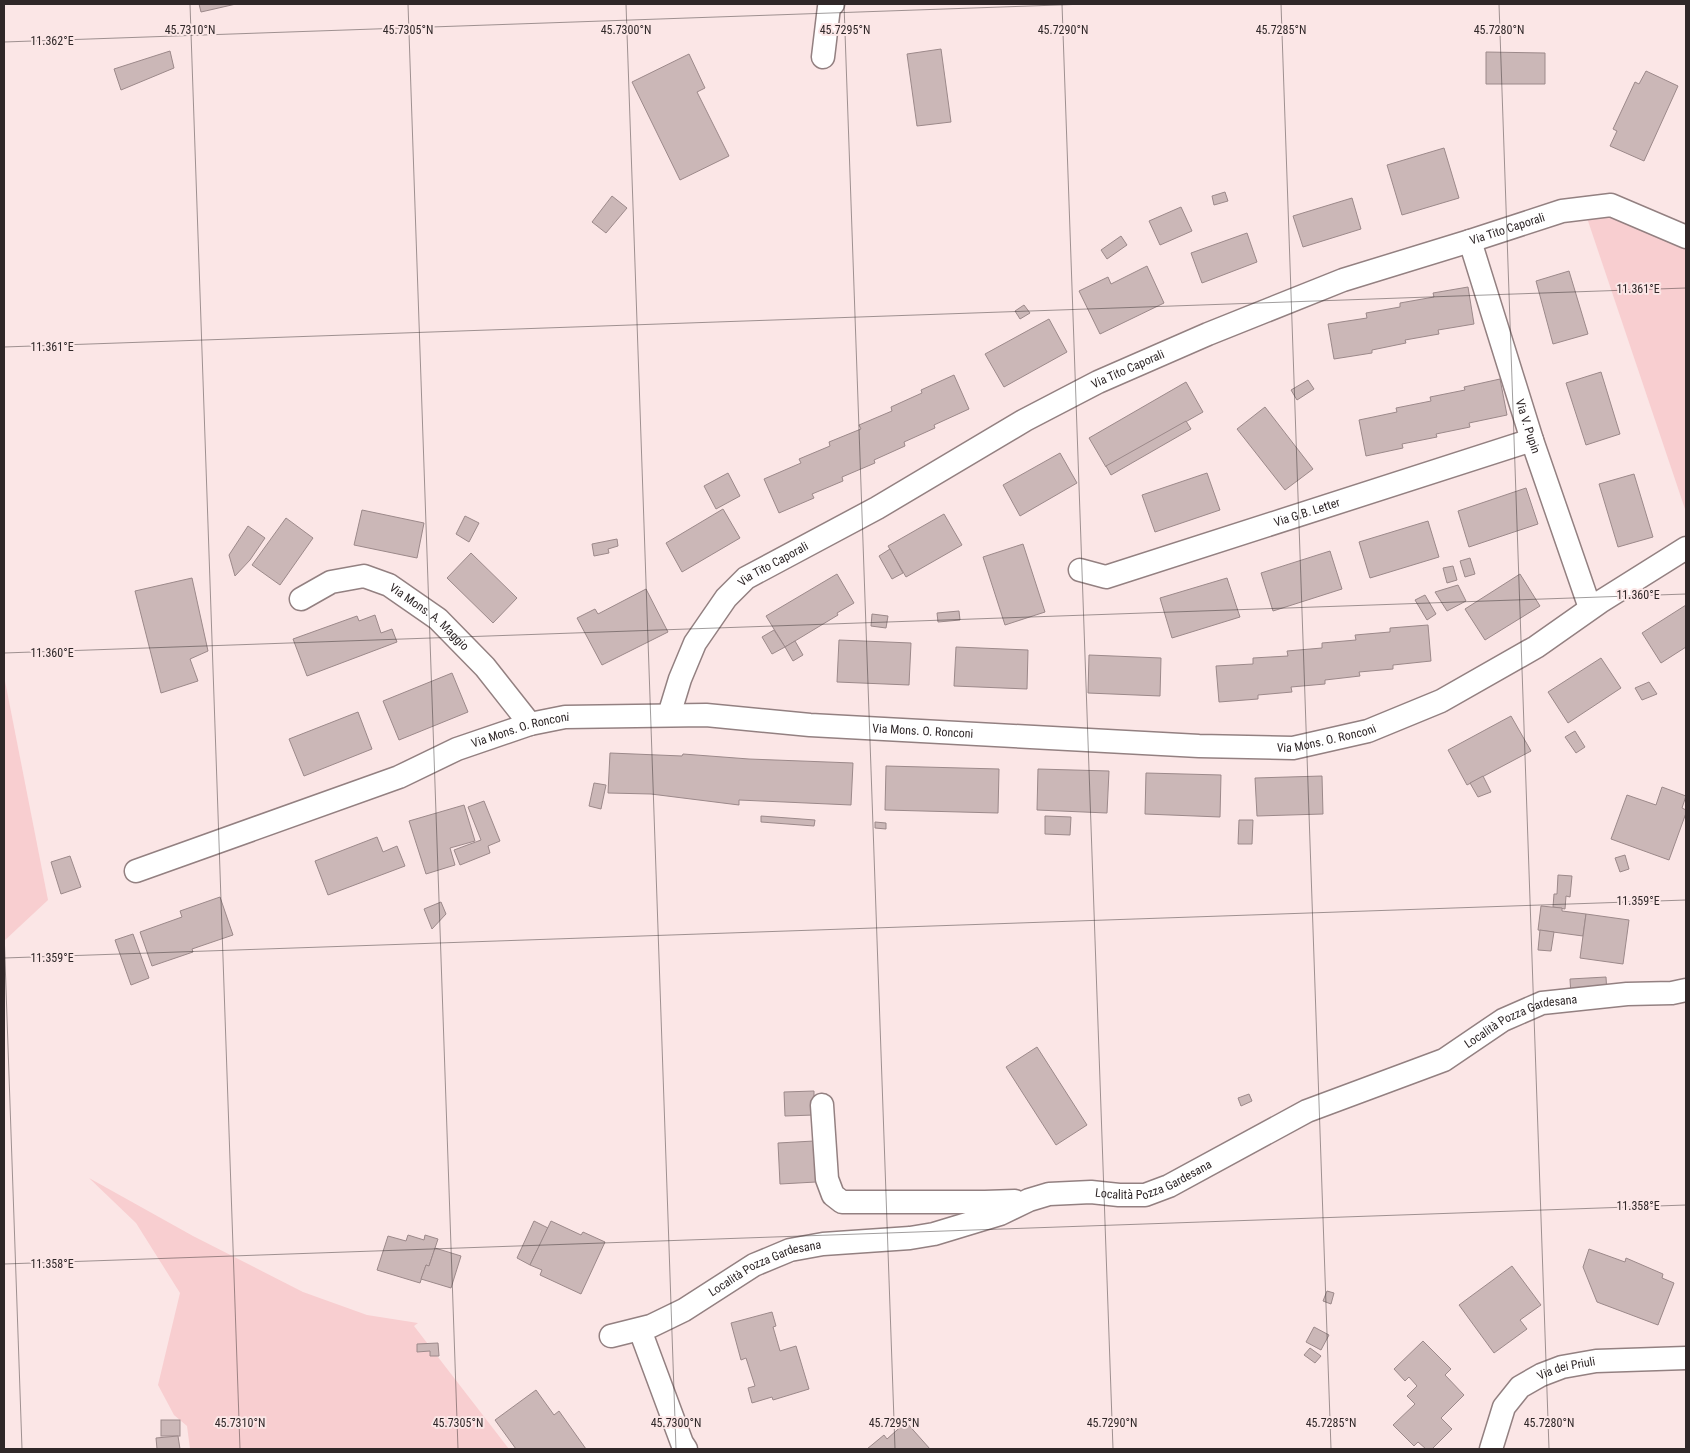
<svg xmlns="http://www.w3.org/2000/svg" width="1690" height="1453" font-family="'Roboto Condensed',sans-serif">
<rect width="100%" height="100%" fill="#fbe6e6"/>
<g fill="#f8ced0">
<path d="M1601,212L1686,249V512L1586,215Z"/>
<path d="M4,676L48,900L4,941Z"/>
<path d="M89,1178L193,1236L303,1292L367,1315L418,1323L414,1326L509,1449H190L187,1426L174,1415L158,1385L180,1293L136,1223Z"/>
</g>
<g fill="#cbb7b7" stroke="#9c898a">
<path d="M199,4H236L201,12Z"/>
<path d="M941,49L951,122L917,126L907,54Z"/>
<path d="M170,51L174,68L121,90L114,69Z"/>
<path d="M1486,52L1545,53V84H1486Z"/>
<path d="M689,54L705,88L697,92L729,156L680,180L632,82Z"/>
<path d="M1646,71L1678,86L1644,161L1610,146L1617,131L1613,129L1635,82L1639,84Z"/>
<path d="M1444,148L1459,198L1402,215L1387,165Z"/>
<path d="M1225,192L1228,201L1214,205L1212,196Z"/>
<path d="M612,196L627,208L606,233L592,222Z"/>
<path d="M1352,198L1361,229L1303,247L1293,216Z"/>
<path d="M1181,207L1192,231L1160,245L1149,221Z"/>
<path d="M1247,233L1257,262L1202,283L1191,253Z"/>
<path d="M1121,236L1127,245L1107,259L1101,250Z"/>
<path d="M1147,266L1164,303L1100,334L1079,291L1108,277L1111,284Z"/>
<path d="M1569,271L1588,334L1553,344L1536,281Z"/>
<path d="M1468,287L1474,324L1438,330L1439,334L1405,340L1406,343L1372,350V353L1334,359L1328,324L1367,318L1366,313L1400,307V303L1434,297L1433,293Z"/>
<path d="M1024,305L1030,313L1020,319L1015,311Z"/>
<path d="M1049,319L1067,352L1004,387L985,354Z"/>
<path d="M1601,372L1620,434L1586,445L1566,383Z"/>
<path d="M954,375L969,409L934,425L935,428L904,442L905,446L874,460L875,463L842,477L843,481L812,494L814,498L779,513L764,479L801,463L799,459L830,446L829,442L861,429L859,425L892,411L891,407L922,393L921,390Z"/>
<path d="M1500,379L1507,415L1469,423L1470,427L1436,434L1437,437L1402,444L1403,448L1366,456L1359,420L1397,412L1396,408L1431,401L1430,397L1465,390L1464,387Z"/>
<path d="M1308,380L1314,389L1297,400L1291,390Z"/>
<path d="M1186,382L1203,412L1106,467L1089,438Z"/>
<path d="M1265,407L1313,469L1285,490L1237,429Z"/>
<path d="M1186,421L1191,429L1111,475L1106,466Z"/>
<path d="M1060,453L1077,483L1020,516L1003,485Z"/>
<path d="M728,473L740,496L716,509L704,486Z"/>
<path d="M1207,473L1220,510L1155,532L1142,495Z"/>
<path d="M1634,474L1653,537L1618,547L1599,484Z"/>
<path d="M1526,488L1538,524L1469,547L1458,511Z"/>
<path d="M723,509L740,538L682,572L666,543Z"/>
<path d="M362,510L424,523L417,558L354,545Z"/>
<path d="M944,514L962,545L906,577L888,546Z"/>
<path d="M465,516L479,523L469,542L456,534Z"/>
<path d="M286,518L313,538L280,585L252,565Z"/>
<path d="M1428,521L1439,557L1370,578L1359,542Z"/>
<path d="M248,526L265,538L250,560L235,576L229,555Z"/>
<path d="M617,539L618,546L608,549L609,553L594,556L592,544Z"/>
<path d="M1023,544L1045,612L1005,625L983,557Z"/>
<path d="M890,549L903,573L892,579L879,556Z"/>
<path d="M1330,551L1342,589L1273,611L1261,573Z"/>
<path d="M471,553L517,598L493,623L447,578Z"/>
<path d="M1470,558L1475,574L1465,577L1460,561Z"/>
<path d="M1453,566L1457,580L1447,583L1443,568Z"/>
<path d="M837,574L854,603L837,613L838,615L785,647L766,616Z"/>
<path d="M1520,574L1540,606L1485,640L1465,609Z"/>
<path d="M192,578L208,651L190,659L198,681L161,693L135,591Z"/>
<path d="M1227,578L1240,617L1172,638L1160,598Z"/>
<path d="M1458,585L1466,601L1447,611L1435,592Z"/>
<path d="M646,589L668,632L602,665L577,618L595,609L598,614Z"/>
<path d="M1425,595L1436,614L1427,620L1415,600Z"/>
<path d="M1686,605V647L1661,663L1642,633Z"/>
<path d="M959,611L960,620L938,622L937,613Z"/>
<path d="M872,614L888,616L886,628L871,626Z"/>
<path d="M375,615L381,633L392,629L397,642L307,676L293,639L357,616L359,621Z"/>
<path d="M1428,625L1431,661L1393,665V669L1359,672L1360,676L1325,680V684L1291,687L1292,692L1258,695V699L1219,702L1216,666L1253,664V658L1288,656L1287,651L1322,648V643L1356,640L1355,635L1390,632V628Z"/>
<path d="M774,630L785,647L772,654L762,637Z"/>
<path d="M839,640L911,643L909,685L837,682Z"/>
<path d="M795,641L803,655L793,661L785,647Z"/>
<path d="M956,647L1028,650L1027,689L954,686Z"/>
<path d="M1089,655L1161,658L1160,696L1088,693Z"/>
<path d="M1601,658L1621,688L1568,723L1548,692Z"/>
<path d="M452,673L468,712L399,740L383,701Z"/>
<path d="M1649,682L1657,694L1642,700L1635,688Z"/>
<path d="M358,712L372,749L304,776L289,739Z"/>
<path d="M1511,716L1531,751L1467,785L1448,750Z"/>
<path d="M1575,731L1585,747L1576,753L1565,737Z"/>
<path d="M610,753L682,756L683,754L749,759L853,763L851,805L739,800V805L651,794L608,793Z"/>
<path d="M886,766L999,769L998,813L885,810Z"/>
<path d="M1038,769L1109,771L1107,813L1037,810Z"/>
<path d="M1146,773L1221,775L1220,817L1145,814Z"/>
<path d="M1322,776L1323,814L1257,816L1255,778Z"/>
<path d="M1483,776L1491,792L1478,797L1470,783Z"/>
<path d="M594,783L606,785L601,809L589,806Z"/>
<path d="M1662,787L1686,796L1682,808L1686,810V813L1669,860L1611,839L1627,795L1656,805Z"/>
<path d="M484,801L500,841L488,846L490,853L460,865L454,850L481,840L468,807Z"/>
<path d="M464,805L475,841L450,848L455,865L426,874L409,821Z"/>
<path d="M761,816L815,820L814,826L761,822Z"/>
<path d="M1045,816L1071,817L1070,835L1045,834Z"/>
<path d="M1239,820H1253L1252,844H1238Z"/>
<path d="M875,822L886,823V829L875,828Z"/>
<path d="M377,837L383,852L397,846L405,866L328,895L315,861Z"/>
<path d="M1625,855L1629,869L1620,872L1615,858Z"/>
<path d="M70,856L81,887L61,894L51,862Z"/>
<path d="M1558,875L1572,876L1570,897L1566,896L1565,909L1553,907L1554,894H1557Z"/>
<path d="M220,897L233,935L192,949L193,952L152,966L140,932L182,917L180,911Z"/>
<path d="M441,902L446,914L432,929L424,909Z"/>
<path d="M1541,906L1562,908V911L1586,914L1583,936L1538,930Z"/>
<path d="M1586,914L1629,920L1623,964L1580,958Z"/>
<path d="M1540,930L1554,932L1551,951L1538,950Z"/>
<path d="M133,934L149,978L131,985L115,940Z"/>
<path d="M1606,977L1607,994L1571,996L1570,979Z"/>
<path d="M1037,1047L1087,1125L1056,1145L1006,1067Z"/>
<path d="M814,1091V1115L785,1116L784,1092Z"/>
<path d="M1249,1094L1252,1101L1241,1106L1238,1098Z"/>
<path d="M814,1141L816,1182L780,1184L778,1143Z"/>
<path d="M534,1221L548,1228L530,1265L517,1258Z"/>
<path d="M551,1221L581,1235L583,1232L605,1242L581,1294L540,1275L542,1270L530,1265Z"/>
<path d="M408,1235L424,1240L425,1235L438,1239L429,1266L426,1265L420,1283L377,1270L388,1236L406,1241Z"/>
<path d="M435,1248L461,1256L451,1288L421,1279L426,1265L429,1266Z"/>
<path d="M1589,1249L1625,1262L1626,1258L1663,1274L1662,1278L1674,1283L1658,1325L1597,1302L1583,1267Z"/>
<path d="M1512,1266L1541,1305L1520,1320L1527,1329L1494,1353L1459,1305Z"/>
<path d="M1327,1291L1334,1293L1331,1304L1323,1301Z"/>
<path d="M772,1312L776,1326L773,1327L780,1351L796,1346L809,1389L773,1400L772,1397L752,1403L748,1388L755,1386L746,1358L741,1360L731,1323Z"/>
<path d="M1314,1327L1329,1335L1321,1350L1306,1342Z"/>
<path d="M1423,1341L1451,1369L1445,1375L1464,1395L1441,1418L1452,1429L1432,1449H1426L1418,1442L1414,1446L1393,1425L1415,1404L1407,1396L1417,1386L1409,1377L1405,1381L1394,1369Z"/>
<path d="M438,1343L439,1356H430V1351L417,1352V1344Z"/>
<path d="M1310,1348L1321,1356L1315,1363L1304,1355Z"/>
<path d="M536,1390L554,1415L559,1411L586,1449H516L495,1420Z"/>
<rect x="161" y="1420" width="19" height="16"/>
<path d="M906,1422L930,1449H867L884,1435L887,1439Z"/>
<path d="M178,1436L180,1449H157L156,1438Z"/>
</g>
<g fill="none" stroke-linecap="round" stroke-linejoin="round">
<defs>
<g id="minor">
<path d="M823,57L829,7L833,4"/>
<path id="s1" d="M1470,241L1532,440L1590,608"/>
<path id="s2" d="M1080,570L1106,577L1532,440"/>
<path id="s3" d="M301,599L331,582L364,576L389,585L438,619L485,667L530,724"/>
<path id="s4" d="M669,715L680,679L695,643L726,598L746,578L877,508L1025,420L1098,382L1208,334L1343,280L1470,241L1562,211L1611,205L1686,237"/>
<path id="s5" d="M136,871L399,777L457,749L530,724L565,717L706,715L810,725L1199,746L1293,748L1368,731L1441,701L1536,647L1600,602L1686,548"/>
<path d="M822,1105L827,1179L833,1195L842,1202H985L1015,1201"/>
<path id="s6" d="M611,1336L651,1326L684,1310L754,1265L790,1250L823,1244L910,1238L934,1234L1000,1214L1029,1200L1049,1194L1091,1192L1119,1195H1145L1169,1186L1307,1111L1444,1060L1503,1020L1542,1003L1627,994L1672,993L1686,990"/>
<path d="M643,1338L682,1443L686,1449"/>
<path id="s7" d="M1491,1449L1504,1407L1520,1387L1541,1375L1562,1367L1596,1361L1686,1358"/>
</g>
</defs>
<use href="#minor" stroke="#938081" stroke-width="25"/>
<use href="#minor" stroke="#fff" stroke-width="22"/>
</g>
<path fill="none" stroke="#2f2728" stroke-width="1" stroke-opacity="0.45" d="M190,4L240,1449M408,4L458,1449M626,4L676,1449M844,4L895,1449M1062,4L1113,1449M1281,4L1331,1449M1499,4L1549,1449M4,42L1087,4M4,347L1686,288M4,653L1686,594M4,931L22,1449M4,958L1686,900M4,1264L1686,1205"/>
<g text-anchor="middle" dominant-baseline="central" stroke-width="4" stroke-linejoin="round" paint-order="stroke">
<g font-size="12" fill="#2f2728" stroke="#fbe6e6">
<text stroke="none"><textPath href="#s4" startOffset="1000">Via Tito Caporali</textPath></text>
<text stroke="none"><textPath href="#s4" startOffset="595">Via Tito Caporali</textPath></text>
<text stroke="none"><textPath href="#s1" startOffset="194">Via V. Pupin</textPath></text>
<text stroke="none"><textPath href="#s2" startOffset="238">Via G.B. Letter</textPath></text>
<text stroke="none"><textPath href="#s4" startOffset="190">Via Tito Caporali</textPath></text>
<text stroke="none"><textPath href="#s3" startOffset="146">Via Mons. A. Maggio</textPath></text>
<text stroke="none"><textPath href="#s5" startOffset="815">Via Mons. O. Ronconi</textPath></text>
<text stroke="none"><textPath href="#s5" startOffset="410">Via Mons. O. Ronconi</textPath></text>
<text stroke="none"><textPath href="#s5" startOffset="1220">Via Mons. O. Ronconi</textPath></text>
<text stroke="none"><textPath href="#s6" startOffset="980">Località Pozza Gardesana</textPath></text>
<text stroke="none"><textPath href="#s6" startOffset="575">Località Pozza Gardesana</textPath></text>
<text stroke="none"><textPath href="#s6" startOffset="170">Località Pozza Gardesana</textPath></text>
<text stroke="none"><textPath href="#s7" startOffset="120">Via dei Priuli</textPath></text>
</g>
</g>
<g font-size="12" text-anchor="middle" fill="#2f2728" stroke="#fbe6e6" stroke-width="4" stroke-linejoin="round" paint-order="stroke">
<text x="190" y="34">45.7310°N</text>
<text x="408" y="34">45.7305°N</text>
<text x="626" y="34">45.7300°N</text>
<text x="845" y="34">45.7295°N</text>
<text x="1063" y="34">45.7290°N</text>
<text x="1281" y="34">45.7285°N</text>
<text x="1499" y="34">45.7280°N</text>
<text x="52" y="45">11.362°E</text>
<text x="1638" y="293">11.361°E</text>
<text x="52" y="351">11.361°E</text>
<text x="1638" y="599">11.360°E</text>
<text x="52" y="657">11.360°E</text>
<text x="1638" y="905">11.359°E</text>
<text x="52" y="962">11.359°E</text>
<text x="1638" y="1210">11.358°E</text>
<text x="52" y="1268">11.358°E</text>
<text x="240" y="1427">45.7310°N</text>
<text x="458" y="1427">45.7305°N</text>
<text x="676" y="1427">45.7300°N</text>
<text x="894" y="1427">45.7295°N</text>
<text x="1112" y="1427">45.7290°N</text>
<text x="1331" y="1427">45.7285°N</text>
<text x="1549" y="1427">45.7280°N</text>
</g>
<rect width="1690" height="1453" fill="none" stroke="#2f2728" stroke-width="10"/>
</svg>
